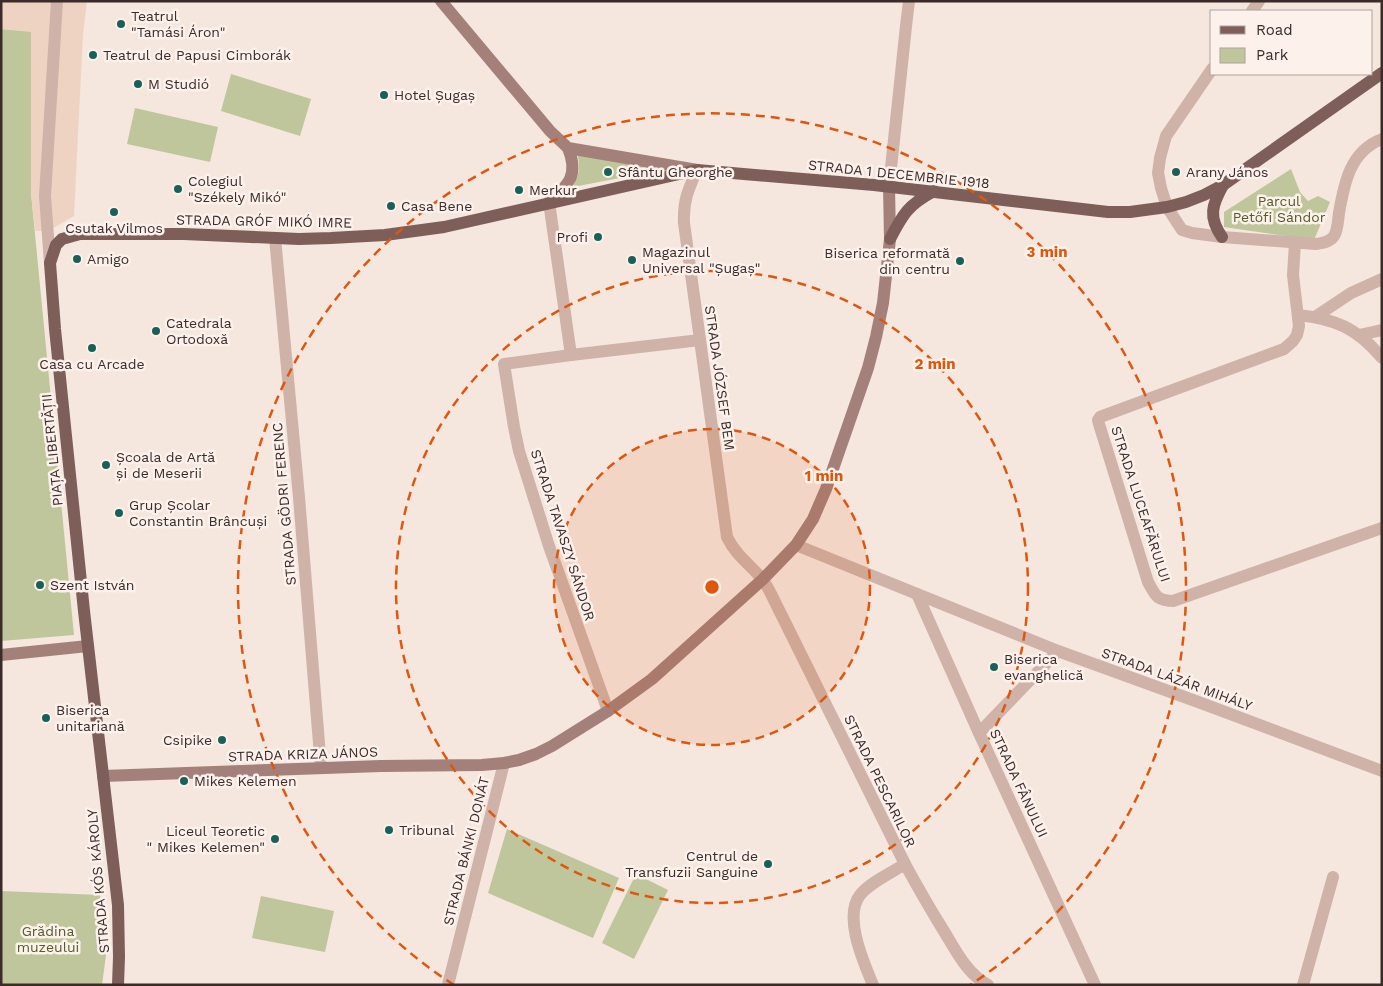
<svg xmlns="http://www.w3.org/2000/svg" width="1383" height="986" font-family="'Work Sans',sans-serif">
<rect width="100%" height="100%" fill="#f5e6de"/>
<g fill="#c0c69c">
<path d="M1,29L31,31V193L74,635L1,641Z"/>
<path d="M231,74L311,99L300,136L221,111Z"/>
<path d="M135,108L218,127L210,162L127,144Z"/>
<path d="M577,154L667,169L573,187C579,175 581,167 577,154Z"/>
<path d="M1291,169L1300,192L1308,201L1318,196L1330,202L1314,240L1224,227V212Z"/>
<path d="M507,829L619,878L593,938L488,893Z"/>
<path d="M636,874L668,890L634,959L602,943Z"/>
<path d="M1,891L100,895L106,955L102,985H1Z"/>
<path d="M261,896L334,911L325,952L252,938Z"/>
</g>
<path fill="#eed3c3" d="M1,1H87L83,34L74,216L48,231H35L31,193V32L1,29Z"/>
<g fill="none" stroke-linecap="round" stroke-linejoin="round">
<g stroke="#cfb2a8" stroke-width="12">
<path d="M1252,11L1259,1"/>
<path d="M1212,69L1166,136L1160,158L1158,173L1161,188L1167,207L1182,230L1192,233L1222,237L1316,244C1323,243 1330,242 1334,236C1338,230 1338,220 1339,213C1344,184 1350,151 1382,139"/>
<path d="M697,170C688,190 683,201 684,223L727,537C737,557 749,563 762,579C770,589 775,603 781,614L905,864C917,886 929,907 942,928C955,949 966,973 988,985"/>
<path d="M889,187L906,26L909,1"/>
<path d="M549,202L571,355L700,340"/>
<path d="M275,238L299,497L321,768"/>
<path d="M1295,243L1293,275L1299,326L1297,335L1293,341L1284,349L1100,417L1098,420L1099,424L1148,582C1156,596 1156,600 1173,601L1382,528"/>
<path d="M50,263L45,196L57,1"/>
<path d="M1298,315C1336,319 1357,328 1382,358"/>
<path d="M1315,317L1351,293L1382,279"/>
<path d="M1359,335L1382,330"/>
<path d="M571,355L504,364L514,427L519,451L549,546L608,711"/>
<path d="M796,545L1058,651L1201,703L1382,771"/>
<path d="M917,594L979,733L1095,985"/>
<path d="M979,733L1058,651"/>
<path d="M448,985L504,763"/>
<path d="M873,985C864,963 843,917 860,895C869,883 891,873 905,864"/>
<path d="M1303,985L1333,877"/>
</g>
<g stroke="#a38079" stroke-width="12">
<path d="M441,1L550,131L568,148L697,170"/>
<path d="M549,202C569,185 579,175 568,148"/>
<path d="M1,655L88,646"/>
<path d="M103,776L381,766L482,765L504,763L519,760L536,754L552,746L608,711L652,679L762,580L796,545L813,519L826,489L868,368L876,337L883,303L890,239L889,187"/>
</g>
<g stroke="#7e5e58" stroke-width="12">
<path d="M1222,237C1208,217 1212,205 1223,185"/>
<path d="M890,239C903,214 908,205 934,191"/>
<path d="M118,985L119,957L118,905L84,611L55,329L50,263L56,245L62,239L80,234H184L299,239L331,238L385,235L444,227L697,170L874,185L1108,212H1130L1167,207L1186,202L1204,195L1223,185L1382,73"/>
</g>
</g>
<circle cx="712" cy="587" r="158" fill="#df570d" fill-opacity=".12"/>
<g fill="none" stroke="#df570d" stroke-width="2.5" stroke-dasharray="9 6">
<circle cx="712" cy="587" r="158"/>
<circle cx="712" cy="587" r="316"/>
<path d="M454 985A474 474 0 1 1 970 985"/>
</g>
<g fill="#196158" stroke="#fcf1eb" stroke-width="2">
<circle cx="121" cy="24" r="5"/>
<circle cx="93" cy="55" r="5"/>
<circle cx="138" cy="84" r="5"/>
<circle cx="384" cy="95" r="5"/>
<circle cx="608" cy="172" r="5"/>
<circle cx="1176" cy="172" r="5"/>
<circle cx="178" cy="189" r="5"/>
<circle cx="519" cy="190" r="5"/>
<circle cx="391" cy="206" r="5"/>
<circle cx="114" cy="212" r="5"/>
<circle cx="598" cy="237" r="5"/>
<circle cx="77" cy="259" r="5"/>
<circle cx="632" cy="260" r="5"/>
<circle cx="960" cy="261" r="5"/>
<circle cx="156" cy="331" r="5"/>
<circle cx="92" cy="348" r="5"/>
<circle cx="106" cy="465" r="5"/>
<circle cx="119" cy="513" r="5"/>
<circle cx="40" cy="585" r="5"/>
<circle cx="994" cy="667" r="5"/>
<circle cx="46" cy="718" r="5"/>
<circle cx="222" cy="740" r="5"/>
<circle cx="184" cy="781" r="5"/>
<circle cx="389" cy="830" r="5"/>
<circle cx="275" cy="839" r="5"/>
<circle cx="768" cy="864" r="5"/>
</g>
<g text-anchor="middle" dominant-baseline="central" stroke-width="5" stroke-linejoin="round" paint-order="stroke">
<g font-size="14" fill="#3b2b29" stroke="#fcf1eb" text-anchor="start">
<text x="131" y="16">Teatrul<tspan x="131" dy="16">"Tamási Áron"</tspan></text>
<text x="103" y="55">Teatrul de Papusi Cimborák</text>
<text x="148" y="84">M Studió</text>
<text x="394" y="95">Hotel Șugaș</text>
<text x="618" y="172">Sfântu Gheorghe</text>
<text x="1186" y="172">Arany János</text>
<text x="188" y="181">Colegiul<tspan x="188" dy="16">"Székely Mikó"</tspan></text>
<text x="529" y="190">Merkur</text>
<text x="401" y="206">Casa Bene</text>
<text x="114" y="228" text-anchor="middle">Csutak Vilmos</text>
<text x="588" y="237" text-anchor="end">Profi</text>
<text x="642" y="252">Magazinul<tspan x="642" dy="16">Universal "Șugaș"</tspan></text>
<text x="950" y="253" text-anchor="end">Biserica reformată<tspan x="950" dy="16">din centru</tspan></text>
<text x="87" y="259">Amigo</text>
<text x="166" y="323">Catedrala<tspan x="166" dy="16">Ortodoxă</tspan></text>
<text x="92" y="364" text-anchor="middle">Casa cu Arcade</text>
<text x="116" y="457">Școala de Artă<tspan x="116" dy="16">și de Meserii</tspan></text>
<text x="129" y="505">Grup Școlar<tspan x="129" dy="16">Constantin Brâncuși</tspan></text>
<text x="50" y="585">Szent István</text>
<text x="1004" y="659">Biserica<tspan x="1004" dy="16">evanghelică</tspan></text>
<text x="56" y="710">Biserica<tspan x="56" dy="16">unitariană</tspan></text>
<text x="212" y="740" text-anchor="end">Csipike</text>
<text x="194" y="781">Mikes Kelemen</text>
<text x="399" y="830">Tribunal</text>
<text x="265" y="831" text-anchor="end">Liceul Teoretic<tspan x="265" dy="16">" Mikes Kelemen"</tspan></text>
<text x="758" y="856" text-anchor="end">Centrul de<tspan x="758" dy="16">Transfuzii Sanguine</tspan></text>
</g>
<g font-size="14" fill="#3b2b29" stroke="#fcf1eb">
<text transform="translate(899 174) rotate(6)">STRADA 1 DECEMBRIE 1918</text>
<text transform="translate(264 221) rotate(1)">STRADA GRÓF MIKÓ IMRE</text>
<text transform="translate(720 378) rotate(82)">STRADA JÓZSEF BEM</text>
<text transform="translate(52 450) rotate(-96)">PIAȚA LIBERTĂȚII</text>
<text transform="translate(284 504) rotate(-95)">STRADA GÖDRI FERENC</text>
<text transform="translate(1141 504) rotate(72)">STRADA LUCEAFĂRULUI</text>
<text transform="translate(563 535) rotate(72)">STRADA TAVASZY SÁNDOR</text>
<text transform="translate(1177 679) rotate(20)">STRADA LÁZÁR MIHÁLY</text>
<text transform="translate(303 754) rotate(-2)">STRADA KRIZA JÁNOS</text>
<text transform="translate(880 781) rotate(64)">STRADA PESCARILOR</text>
<text transform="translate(1019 783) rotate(65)">STRADA FÂNULUI</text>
<text transform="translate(466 851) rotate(-76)">STRADA BÁNKI DONÁT</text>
<text transform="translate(98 881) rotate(-95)">STRADA KÓS KÁROLY</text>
</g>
<g font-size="14" fill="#535c2a" stroke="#fcf1eb">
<text x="1279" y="201">Parcul<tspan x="1279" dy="16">Petőfi Sándor</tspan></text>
<text x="48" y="931">Grădina<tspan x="48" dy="16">muzeului</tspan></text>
</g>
</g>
<circle cx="712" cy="587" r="8" fill="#df570d" stroke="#fcf1eb" stroke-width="2.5"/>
<g font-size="15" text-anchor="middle" font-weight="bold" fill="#df570d" stroke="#fcf1eb" stroke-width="5" stroke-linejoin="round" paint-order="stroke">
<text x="1047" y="257">3 min</text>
<text x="935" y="369">2 min</text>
<text x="824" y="481">1 min</text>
</g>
<rect width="1383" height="986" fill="none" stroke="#3b2b29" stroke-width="5"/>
<rect x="1210" y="10" width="162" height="65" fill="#fcf1eb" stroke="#afa29d"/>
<rect x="1220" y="26" width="25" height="8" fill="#7e5e58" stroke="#afa29d"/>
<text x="1256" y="35" font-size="15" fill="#3b2b29">Road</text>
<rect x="1220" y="48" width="25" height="15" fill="#c0c69c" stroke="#afa29d"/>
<text x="1256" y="60" font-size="15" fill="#3b2b29">Park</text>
</svg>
